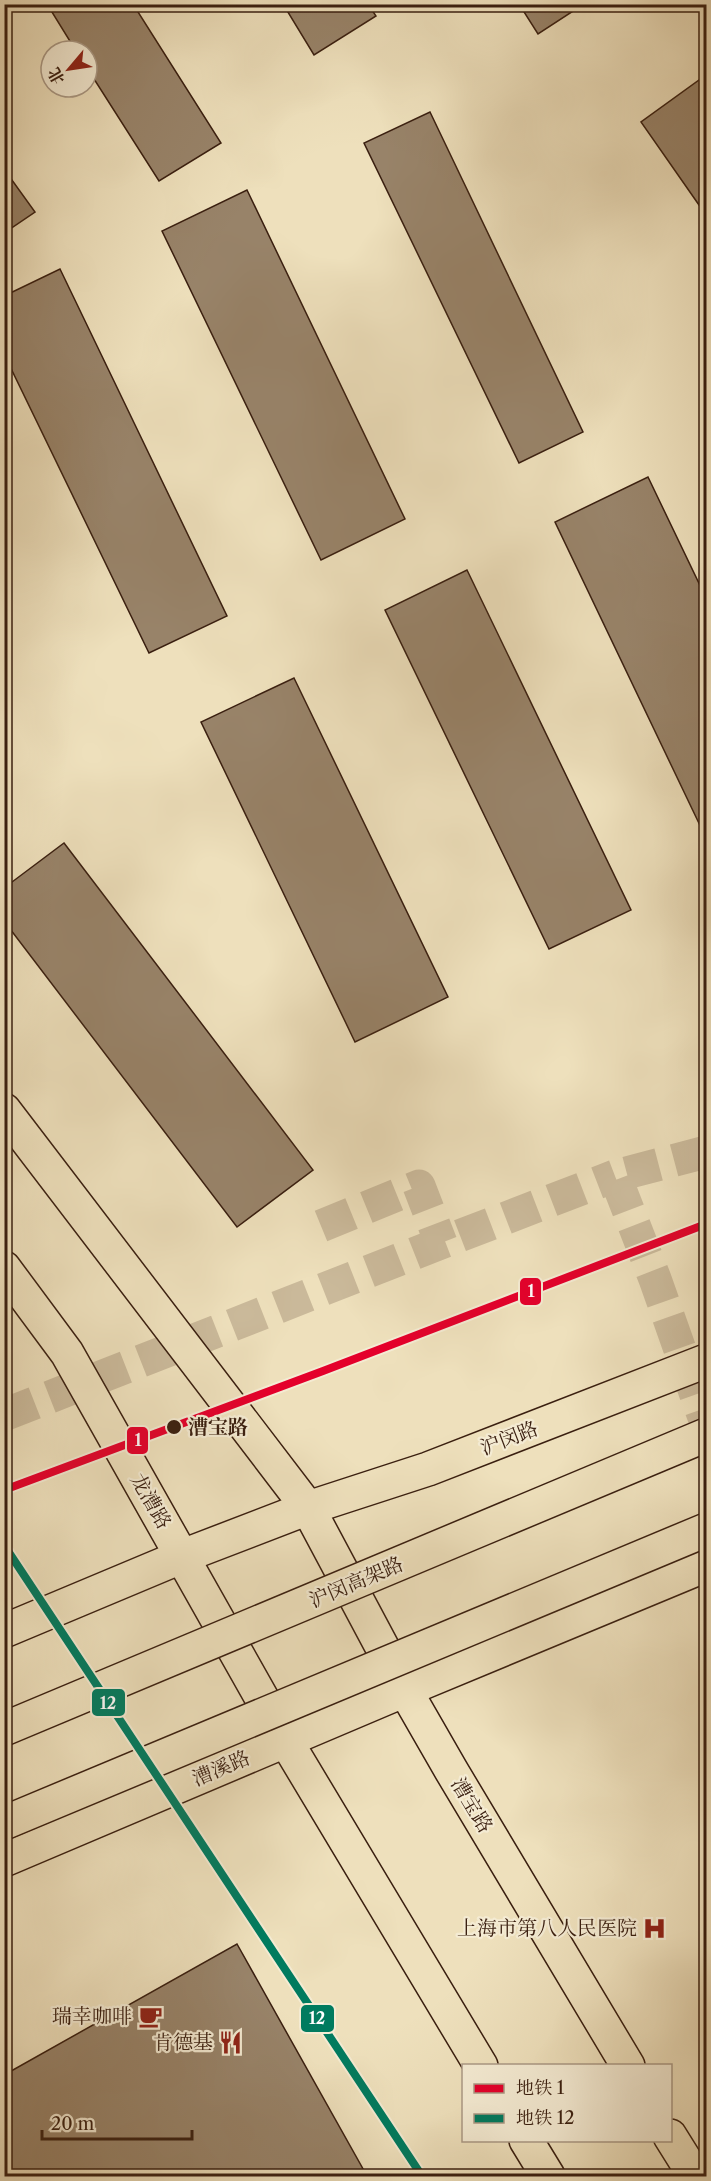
<svg xmlns="http://www.w3.org/2000/svg" width="711" height="2181" font-family="'Libre Caslon Text','Noto Serif SC',serif">
<rect width="100%" height="100%" fill="#eee0bc"/>
<filter id="stains"><feTurbulence type="fractalNoise" baseFrequency=".00333" numOctaves="4"/><feColorMatrix values="0 0 0 0 .2 0 0 0 0 .09 0 0 0 0 .02 0 0 0 .5 -.17"/></filter>
<radialGradient id="worn" r=".72"><stop offset=".6" stop-color="#630" stop-opacity="0"/><stop offset="1" stop-color="#630" stop-opacity=".3"/></radialGradient>
<g fill="#988369" stroke="#3a1f10" stroke-width="1.5">
<path d="M47,4H133L221,143L159,181L87,68V51H76Z"/>
<path d="M283,4H368L376,16L314,55Z"/>
<path d="M519,4H584L538,34Z"/>
<path d="M706,75V215L641,122Z"/>
<path d="M430,112L583,432L519,463L364,143Z"/>
<path d="M4,169L35,212L4,233Z"/>
<path d="M247,190L405,519L321,560L162,231Z"/>
<path d="M60,269L227,616L149,653L4,354V296Z"/>
<path d="M648,477L706,598V838L555,522Z"/>
<path d="M467,570L631,910L549,949L385,610Z"/>
<path d="M294,678L448,997L355,1042L201,722Z"/>
<path d="M64,843L313,1170L237,1227L4,921V888Z"/>
<path d="M237,1944L367,2176H4V2075Z"/>
</g>
<g fill="none" stroke-linecap="round" stroke-linejoin="round">
<g stroke="#cab99a" stroke-width="33" stroke-dasharray="33 16" stroke-linecap="butt">
<path d="M706,1152L615,1176L655,1279L706,1423"/>
<path d="M321,1226L419,1186L441,1243"/>
<path d="M4,1415L441,1243L615,1176"/>
</g>
<defs>
<g id="primary">
<path d="M4,1110L308,1508L405,1690L451,1770L628,2066"/>
<path d="M4,1268L67,1353L286,1741L481,2066"/>
<path d="M4,1631L183,1556L308,1508L428,1469L706,1361"/>
<path d="M4,1860L405,1690L706,1565"/>
<path d="M670,2136L695,2176"/>
<path d="M526,2140L548,2176"/>
</g>
</defs>
<use href="#primary" stroke="#3a1f10" stroke-width="36"/>
<use href="#primary" stroke="#eee0bc" stroke-width="33"/>
<defs>
<g id="trunk-bridge">
<path d="M4,1729L706,1435"/>
<path d="M4,1823L706,1530"/>
</g>
</defs>
<use href="#trunk-bridge" stroke="#3a1f10" stroke-width="36" stroke-linecap="butt"/>
<use href="#trunk-bridge" stroke="#eee0bc" stroke-width="33"/>
<defs>
<path id="metro-1" d="M4,1490L323,1371L706,1224"/>
<path id="metro-2" d="M4,1545L422,2176"/>
</defs>
<use href="#metro-1" stroke="#f4ebd3" stroke-width="12"/>
<use href="#metro-2" stroke="#f4ebd3" stroke-width="12"/>
<use href="#metro-1" stroke="#e4002b" stroke-width="8"/>
<use href="#metro-2" stroke="#007b5f" stroke-width="8"/>
</g>
<defs>
<symbol id="hospital-bare" viewBox="-9 -9 18 18"><path d="M-5-5h3v3.5h4V-5h3V5h-3V1.5h-4V5h-3Z" fill="#8f2418" stroke="#f4ebd3" stroke-width="2.5" paint-order="stroke"/></symbol>
<symbol id="cafe-bare" viewBox="-9 -9 18 18"><path d="M-5.5-4.5H6V0H3Q3 3.5 0 3.5H-2.5Q-5.5 3.5-5.5 0ZM3-3.2v2h1.7v-2ZM-6 4.5H4V6H-6Z" fill="#8f2418" stroke="#f4ebd3" stroke-width="2.5" paint-order="stroke"/></symbol>
<symbol id="restaurant-bare" viewBox="-9 -9 18 18"><path d="M-5-6h1v4h1v-4h1v4h1v-4h1v5L-1.5 .5V6h-2V.5L-5-1ZM5-6V6H3V1.5H1.5Q1.5-4 5-6Z" fill="#8f2418" stroke="#f4ebd3" stroke-width="2.5" paint-order="stroke"/></symbol>
</defs>
<g fill-rule="evenodd">
<use href="#hospital-bare" x="638" y="1912" width="33" height="33"/>
<use href="#cafe-bare" x="134" y="2000" width="33" height="33"/>
<use href="#restaurant-bare" x="214" y="2026" width="33" height="33"/>
</g>
<circle fill="#3a1f10" stroke="#f4ebd3" stroke-width="2" cx="174" cy="1427" r="8"/>
<g text-anchor="middle" dominant-baseline="central" stroke-width="4.5" stroke-linejoin="round" paint-order="stroke">
<g font-size="20" font-weight="bold" fill="#3a1f10" stroke="#f4ebd3" text-anchor="start">
<text x="188" y="1427">漕宝路</text>
</g>
<g font-size="20" fill="#3a1f10" stroke="#f4ebd3">
<text transform="translate(509 1438) rotate(-21)">沪闵路</text>
<text transform="translate(151 1501) rotate(60)">龙漕路</text>
<text transform="translate(356 1582) rotate(-23)">沪闵高架路</text>
<text transform="translate(221 1768) rotate(-23)">漕溪路</text>
<text transform="translate(472 1805) rotate(59)">漕宝路</text>
</g>
<g font-size="20" fill="#3a1f10" stroke="#f4ebd3" text-anchor="end">
<text x="637" y="1928">上海市第八人民医院</text>
<text x="132" y="2016">瑞幸咖啡</text>
<text x="213" y="2042">肯德基</text>
</g>
</g>
<g stroke="#f4ebd3" stroke-width="2">
<rect x="519" y="1277" width="23" height="29" rx="6" fill="#e4002b"/>
<rect x="126" y="1426" width="23" height="29" rx="6" fill="#e4002b"/>
<rect x="91" y="1688" width="35" height="29" rx="6" fill="#007b5f"/>
<rect x="300" y="2004" width="35" height="29" rx="6" fill="#007b5f"/>
</g>
<g font-size="16" text-anchor="middle" font-weight="bold" fill="#fff">
<text x="531" y="1297">1</text>
<text x="138" y="1446">1</text>
<text x="108" y="1709">12</text>
<text x="317" y="2024">12</text>
</g>
<rect width="711" height="2181" fill="none" stroke="#eee0bc" stroke-width="24"/>
<rect x="6" y="6" width="699" height="2169" fill="none" stroke="#3a1f10" stroke-width="3"/>
<rect x="12" y="12" width="687" height="2157" fill="none" stroke="#3a1f10" stroke-width="1.5"/>
<rect x="462" y="2064" width="210" height="78" fill="#f4ebd3" stroke="#aa9985" stroke-width="1.5"/>
<rect x="474" y="2084" width="30" height="9" fill="#e4002b" stroke="#aa9985" stroke-width="1.5"/>
<text x="516" y="2094" font-size="18" fill="#3a1f10">地铁 1</text>
<rect x="474" y="2114" width="30" height="9" fill="#007b5f" stroke="#aa9985" stroke-width="1.5"/>
<text x="516" y="2124" font-size="18" fill="#3a1f10">地铁 12</text>
<g transform="translate(69 69) rotate(241)"><circle r="28" fill="#f4ebd3" stroke="#aa9985" stroke-width="1.5"/>
<path d="M0-4.5L10 22L0 15L-10 22Z" fill="#8f2418"/>
<text y="-9" font-size="16" font-weight="bold" text-anchor="middle" fill="#3a1f10">北</text>
</g>
<path d="M42 2130v9h150v-9" fill="none" stroke="#3a1f10" stroke-width="3"/>
<text x="51" y="2130" font-size="18" fill="#3a1f10" stroke="#f4ebd3" stroke-width="4.5" paint-order="stroke">20 m</text>
<rect width="100%" height="100%" filter="url(#stains)"/>
<rect width="100%" height="100%" fill="url(#worn)"/>
</svg>
